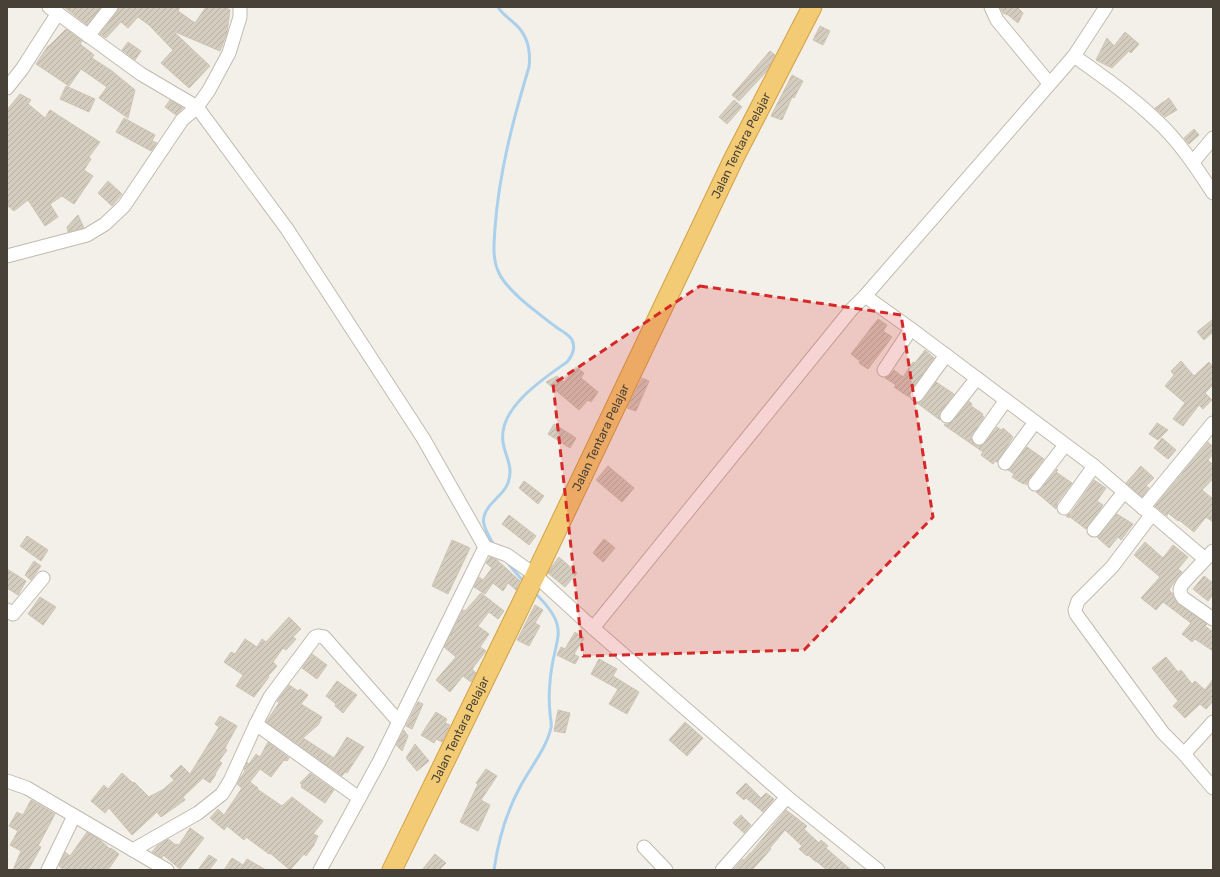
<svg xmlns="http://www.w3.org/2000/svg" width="1220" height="877" font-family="Rubik,sans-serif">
<defs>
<pattern id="building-hatch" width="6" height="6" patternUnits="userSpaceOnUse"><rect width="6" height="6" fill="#d4ccbf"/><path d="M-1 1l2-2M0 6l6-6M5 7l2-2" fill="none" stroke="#b7b0a5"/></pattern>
</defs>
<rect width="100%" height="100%" fill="#f3f0e9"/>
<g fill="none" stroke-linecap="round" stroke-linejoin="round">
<g stroke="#aad0eb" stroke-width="3">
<path d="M494,545C483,527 477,517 495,500C500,494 505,491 508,483C514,466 505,457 503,442C498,408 543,379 567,362C572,356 576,348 572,340C568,333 561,331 556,327C538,313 508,292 499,273C492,259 494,243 495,228C499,173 513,120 529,67C531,50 527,34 514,23C508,17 502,14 498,7"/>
<path d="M506,561L524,582"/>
<path d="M494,870C498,841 506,813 520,787C530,768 546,749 551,728C552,723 550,717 550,713C549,703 549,692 550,682C553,636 574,631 534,592"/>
</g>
</g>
<g fill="url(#building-hatch)" stroke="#cec4b3">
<path d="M64,7H101L87,25Z"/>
<path d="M119,7H180L178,11L195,23L206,7H225L230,10L227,33L220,51L173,31L210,66L189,88L161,63L173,50L149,25L138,17L128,28L121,22L106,38L100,34L117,12Z"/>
<path d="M1000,7H1017L1023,13L1018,23L1008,15L1003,13Z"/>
<path d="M820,26L830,31L823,45L813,40Z"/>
<path d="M66,29L82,41L80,44L94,55L92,58L112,71L135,90L128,118L99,98L107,87L81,69L69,86L36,64L48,46H49Z"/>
<path d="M1125,32L1139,44L1131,53L1129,51L1112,68L1096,60L1107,38L1114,46Z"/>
<path d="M128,42L141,51L135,60L122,50Z"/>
<path d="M770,51L775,55L767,71L739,101L732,95Z"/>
<path d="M792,75L803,81L794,98L792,97L782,120L771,116Z"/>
<path d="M66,86L95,99L89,112L60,99Z"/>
<path d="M20,94L31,100L28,104L45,118L50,110L100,142L89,157L91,159L84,170L93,176L74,204L62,196L50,204L58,217L45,226L28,200L14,211L7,205V110Z"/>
<path d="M1169,98L1177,110L1165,117L1155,108Z"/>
<path d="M170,100L183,108L176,115L165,107Z"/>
<path d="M734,100L742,107L727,124L719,117Z"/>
<path d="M124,118L155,135L152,141L157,143L151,151L116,132Z"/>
<path d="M1194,129L1199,135L1189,144L1184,138Z"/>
<path d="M108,181L122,194L112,206L98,193Z"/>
<path d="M78,215L84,228L68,232L67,227Z"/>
<path d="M878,319L887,325L883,331L892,337L868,369L859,363L860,361L851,354Z"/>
<path d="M1213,319V332L1204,340L1197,332Z"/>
<path d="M925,350L934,358L911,390L909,397L894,387L896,385L885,378L890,375L894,370L903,377L913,362L915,363Z"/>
<path d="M1181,361L1194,376L1209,362L1213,367V385L1205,393L1212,400L1203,409L1199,405L1183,426L1173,419L1185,403L1165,386L1174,375L1171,371Z"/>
<path d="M576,367L584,373L581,378L598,392L591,402L588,400L579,410L546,382L557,376L564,382Z"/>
<path d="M642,378L649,381L636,411L627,408Z"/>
<path d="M936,382L954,394L941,411L939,415L940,420L917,403L923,400Z"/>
<path d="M969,401L972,404L971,406L983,414L982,416L984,417L971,437L972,441L974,444L978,446L983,445L997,427L1001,430L1003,428L1013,437L997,462L995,461L993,464L981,455L983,452L944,425L953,421Z"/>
<path d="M1157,423L1168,430L1158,440L1149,434Z"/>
<path d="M554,424L576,438L570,448L548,434Z"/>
<path d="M1162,438L1176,450L1168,459L1154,448Z"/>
<path d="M1208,442L1213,447V454L1208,460L1213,465V479L1202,490L1213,499V522L1206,517L1194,532L1179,520L1178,521L1168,513L1167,516L1155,506Z"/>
<path d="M1027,447L1044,459L1029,479L1027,485L1024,483L1023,484L1012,477L1014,474L1008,470Z"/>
<path d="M608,466L634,488L622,502L596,480Z"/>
<path d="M1141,466L1154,478L1146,486L1149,488L1142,497L1126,483Z"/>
<path d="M1057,469L1058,470L1056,472L1072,483L1057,503L1056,509L1036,492L1041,489Z"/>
<path d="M1094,480L1106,488L1097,501L1103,505L1086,529L1070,517L1069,518L1066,516L1071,513Z"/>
<path d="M524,481L544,496L538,504L519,488Z"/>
<path d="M1117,514L1133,524L1121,540L1118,537L1109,548L1097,537L1100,535Z"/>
<path d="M509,515L536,536L529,545L502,524Z"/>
<path d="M27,536L48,550L41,561L20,546Z"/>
<path d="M604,539L615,548L603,562L593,553Z"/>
<path d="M452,540L470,548L448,594L432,586Z"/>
<path d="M1145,542L1163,558L1173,545L1188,557L1178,569L1182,572L1176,579L1169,590L1172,593L1175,599L1178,604L1207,624L1205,626L1213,632V651L1195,639L1192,642L1182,634L1191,623L1163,602L1156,610L1141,598L1160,577L1134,555Z"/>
<path d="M490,557L497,560L520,581L516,590L508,583L503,591L493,583L485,594L474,587L479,577L483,580L492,568L486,563Z"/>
<path d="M559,557L577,573L565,587L548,573L552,566Z"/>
<path d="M34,561L41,566L31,580L25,575Z"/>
<path d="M7,569L26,581L18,595L7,588Z"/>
<path d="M1204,576L1213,583V595L1208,601L1193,589Z"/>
<path d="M481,593L504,611L498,619L489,612L478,626L489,634L480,647L486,651L472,669L476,673L471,682L463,676L450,692L436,680L456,657L444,647L463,610L465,611Z"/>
<path d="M40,597L56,607L43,625L28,614Z"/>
<path d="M535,605L543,610L535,623L540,626L529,646L517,640Z"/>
<path d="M289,617L301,629L293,637L296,639L286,650L283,648L273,662L277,666L268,676L269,677L254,697L236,686L243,675L224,662L231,652L235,654L245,639L257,647L262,639L266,642Z"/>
<path d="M575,632L584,638L574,654L579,657L575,664L557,655L561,647L565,649Z"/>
<path d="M312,654L327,665L317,679L302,668Z"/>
<path d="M1166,657L1178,672L1181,670L1192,684L1195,681L1205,690L1213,679V701L1206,709L1200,704L1185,718L1173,706L1178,701L1152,668Z"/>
<path d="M599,659L617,669L613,676L639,692L627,714L609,704L618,689L591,674Z"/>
<path d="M337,681L357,695L343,713L335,706L336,704L326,696Z"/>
<path d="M289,685L298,691L300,689L308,695L301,704L322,717L318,725L303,738L334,758L347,737L364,747L347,773L345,772L342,776L266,722L279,703L277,701Z"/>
<path d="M418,702L423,704L412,729L406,726Z"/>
<path d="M558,710L570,713L565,733L554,731Z"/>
<path d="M436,712L447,719L445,723L450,725L442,742L436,739L434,743L421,735Z"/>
<path d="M220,716L237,726L225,748L227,750L219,761L222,763L215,774H216L210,783L203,778L183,797L185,800L161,817L157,812L132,835L109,808L105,813L91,801L104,785L108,789L122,773L133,783L134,782L149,797L164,789L174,780L170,776L181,765L190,774L219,727L215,724Z"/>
<path d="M685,722L703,738L687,756L669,740Z"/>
<path d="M404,730L408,736L402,751L396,745Z"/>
<path d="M268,742L289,758L287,761L284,760L271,777L260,769L250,782L258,788L257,789L282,806L292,797L323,821L313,834L318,836L314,845L306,856L304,854L290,870L270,853L269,854L246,837L244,840L227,826L224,830L210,818L218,809L224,815L242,788L237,784L241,777L245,771L244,770L247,762L249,764L256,754L260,757Z"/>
<path d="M415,744L429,761L417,771L406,758Z"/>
<path d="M486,769L497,776L481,800L490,805L478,831L460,822L478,784L476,783Z"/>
<path d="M310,773L334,790L325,803L301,787L302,785L300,783Z"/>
<path d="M746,783L761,798L766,793L774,799L763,812L746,798L744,800L736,793Z"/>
<path d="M31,800L55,814L38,846L41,847L28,870H13L21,851L10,845L18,831L9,826L17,812L23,815Z"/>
<path d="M786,810L807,826L804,829L819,843L821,840L828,846L826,848L851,870H827L816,861V862L808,855L807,856L799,849L802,846L785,830L770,848L771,849L752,870H733L743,859L744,860L750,853V854Z"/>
<path d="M741,815L751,825L744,833L733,823Z"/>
<path d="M190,828L204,838L180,869L163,855L162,858L152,852L157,846L168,839L176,845L177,844L179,845Z"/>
<path d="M87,832L99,839L110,849L111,848L119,854L108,870H64L59,866L65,852L70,856Z"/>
<path d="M435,854L446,863L439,870H422Z"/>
<path d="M209,855L217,860L209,870H198Z"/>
<path d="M232,858L243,865L247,859L266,870H224Z"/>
</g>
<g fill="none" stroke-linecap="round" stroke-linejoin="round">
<defs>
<g id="minor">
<path d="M49,7L141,74L197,107L287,229L423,438L485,547L507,555L535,575L593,628L787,797L878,870"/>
<path d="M991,7L997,20L1049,83"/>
<path d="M88,36L111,7"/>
<path d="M1074,56C1102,76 1131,96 1156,120C1179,141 1196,167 1213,193"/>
<path d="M7,88L22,69L58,13"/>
<path d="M1193,162L1213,138"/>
<path d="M7,256L87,235L105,224L124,206L182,120L197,107L209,90L229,53L240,17V7"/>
<path d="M865,296L1074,56L1106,7"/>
<path d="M884,370L911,329"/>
<path d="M917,395L946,355"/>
<path d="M947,416L977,378"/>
<path d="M979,438L1006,400"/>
<path d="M1005,463L1035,422"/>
<path d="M1035,484L1065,445"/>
<path d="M1064,508L1094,466"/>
<path d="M1143,508L1213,423"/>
<path d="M1152,514L1112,567L1078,601L1075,610L1076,614L1163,733L1184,754L1213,788"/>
<path d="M1094,530L1124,492"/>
<path d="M1213,551L1183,583C1179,589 1179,592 1183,598L1213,619"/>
<path d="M7,610L13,614L43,578"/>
<path d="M593,628L851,310L865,296L911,329L1094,466L1143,508L1152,514L1205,559"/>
<path d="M256,724L359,798"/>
<path d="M1184,754L1213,722"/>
<path d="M7,781L27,788L167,870"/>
<path d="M644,847L666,870"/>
<path d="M133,850L198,813L222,794L230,781L256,724L270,697L315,637L318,636L324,637L399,722"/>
<path d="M48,870L74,816"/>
<path d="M320,870L379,762L485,547"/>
<path d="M722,870L787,797"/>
</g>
<g id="highway">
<path id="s1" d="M392,870L533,580L734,158L812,7"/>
</g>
</defs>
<use href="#minor" stroke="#c1bbaf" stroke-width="15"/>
<use href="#highway" stroke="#d2a045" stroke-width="21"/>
<use href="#minor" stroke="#fff" stroke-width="13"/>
<use href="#highway" stroke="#f3cb75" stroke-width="19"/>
</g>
<path fill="#d62828" fill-opacity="0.2" stroke="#d62828" stroke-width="3" stroke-dasharray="8 5" stroke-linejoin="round" d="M700,286L901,315L933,517L804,650L583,656L553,384Z"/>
<g text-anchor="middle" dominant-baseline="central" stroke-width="3.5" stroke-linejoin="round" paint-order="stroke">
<g font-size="12" fill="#474138" stroke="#fff">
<text stroke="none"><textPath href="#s1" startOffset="804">Jalan Tentara Pelajar</textPath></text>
<text stroke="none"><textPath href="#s1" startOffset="480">Jalan Tentara Pelajar</textPath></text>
<text stroke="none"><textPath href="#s1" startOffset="156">Jalan Tentara Pelajar</textPath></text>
</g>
</g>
<rect width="1220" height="877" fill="none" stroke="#474138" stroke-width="16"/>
</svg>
